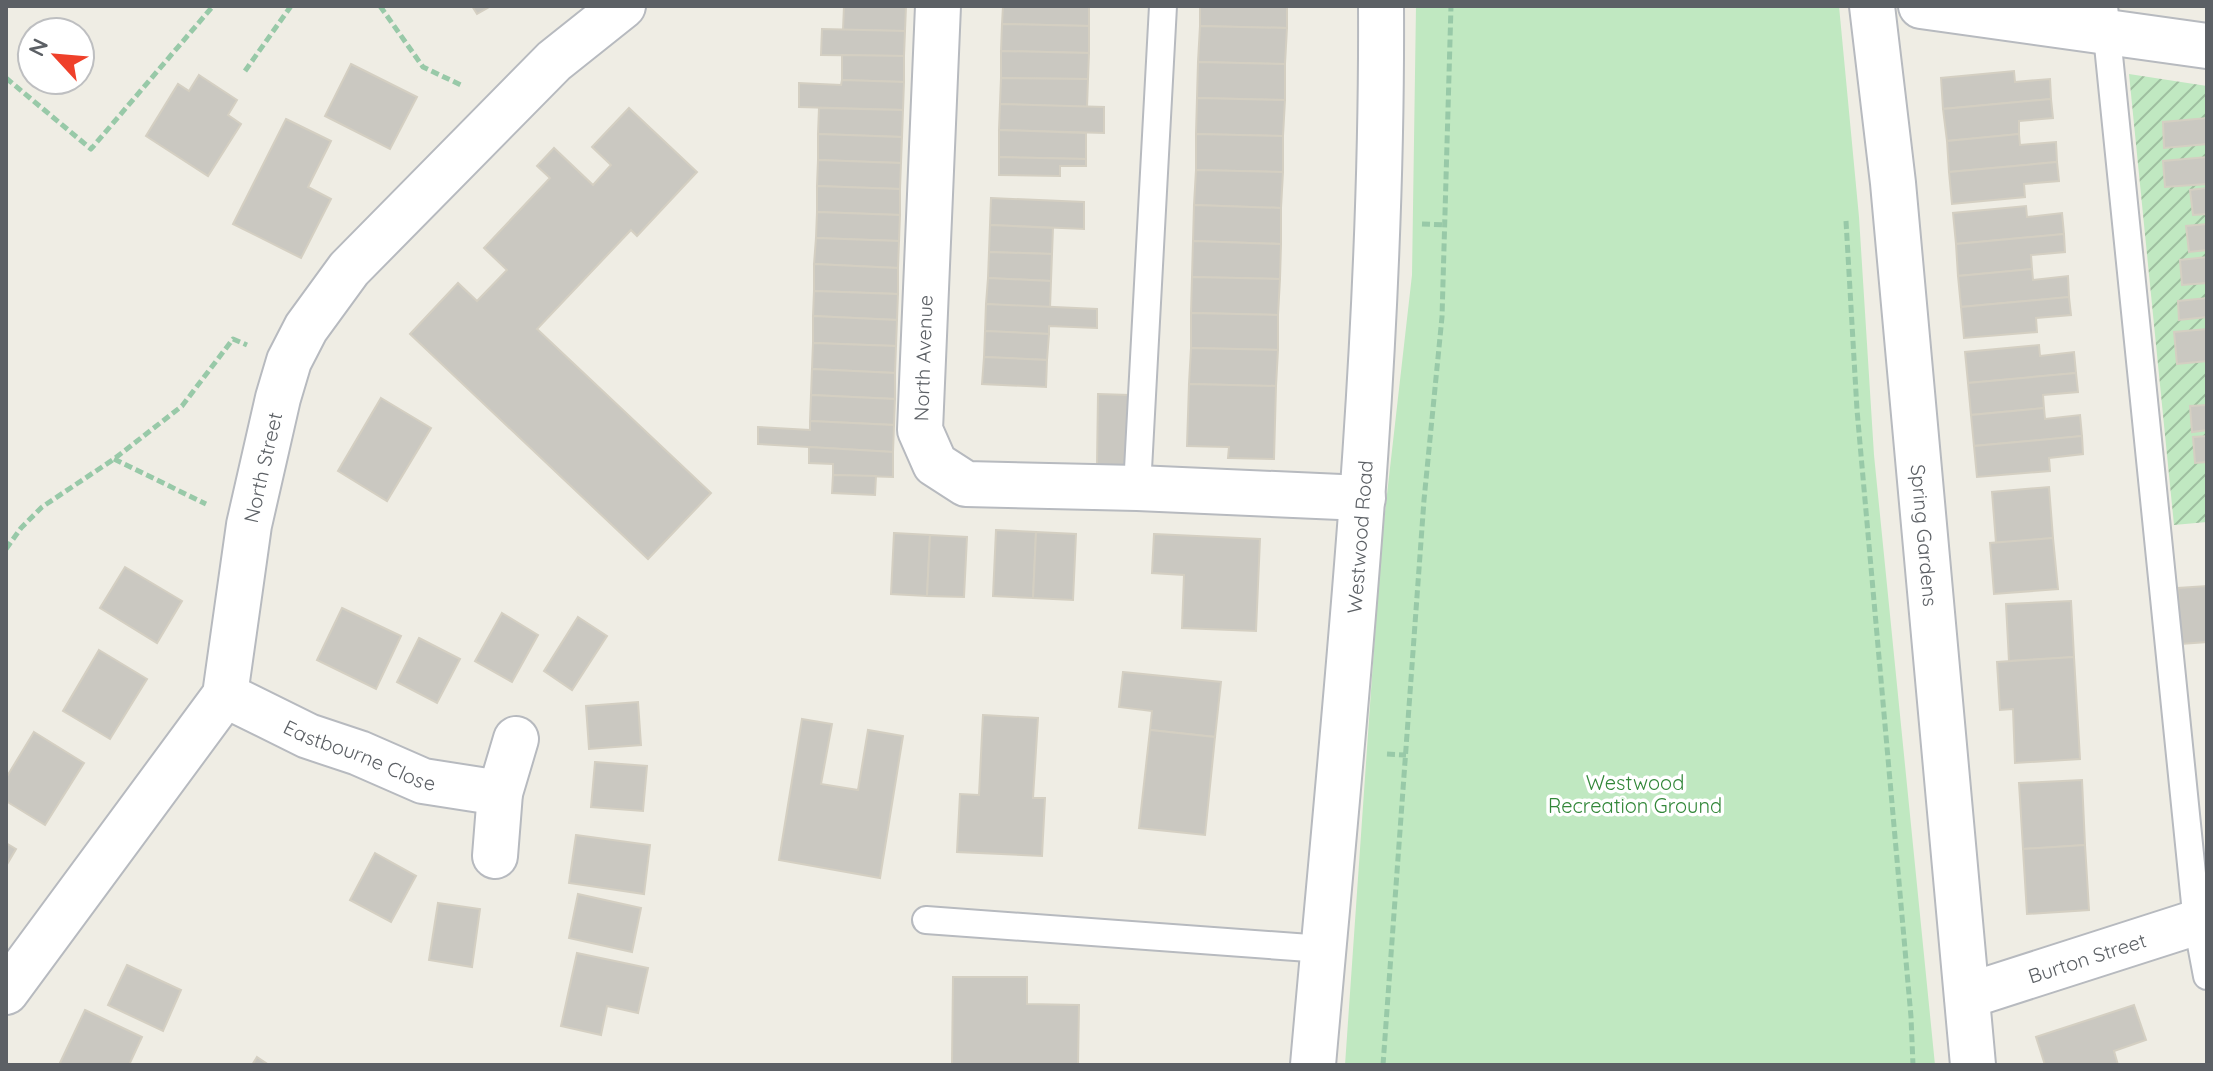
<svg xmlns="http://www.w3.org/2000/svg" width="2213" height="1071" font-family="Quicksand,sans-serif">
<defs>
<pattern id="garden-furrows" width="10" height="10" patternUnits="userSpaceOnUse" patternTransform="scale(2)"><rect width="10" height="10" fill="#c0e8c1"/><path d="M-1 1l2-2M0 10L10 0M9 11l2-2" fill="none" stroke="#9fbfa0"/></pattern>
</defs>
<rect width="100%" height="100%" fill="#efede4"/>
<path fill="#c0e8c1" d="M1416,6H1839L1859,217L1874,455L1935,1065H1345L1381,547L1412,275Z"/>
<path fill="url(#garden-furrows)" d="M2129,74L2207,86V522L2174,525Z"/>
<g fill="#cac8c1" stroke="#d4cfc2" stroke-width="2">
<path d="M472,6H491L477,14Z"/>
<path d="M844,6H906L905,31L843,30Z"/>
<path d="M1003,6H1089V26L1002,24Z"/>
<path d="M1200,6H1287V28L1200,26Z"/>
<path d="M1002,24L1089,26V53L1001,51Z"/>
<path d="M1200,26L1287,28L1285,64L1198,62Z"/>
<path d="M822,29L905,31L904,56L821,55Z"/>
<path d="M1001,51L1089,53L1088,79L1001,78Z"/>
<path d="M842,55L904,56V82L842,80Z"/>
<path d="M1198,62L1285,64V100L1197,98Z"/>
<path d="M351,64L417,97L390,149L325,116Z"/>
<path d="M2014,71L2015,82L2050,79L2051,99L1943,109L1941,78Z"/>
<path d="M199,75L237,100L228,115L241,124L208,176L146,136L178,84L189,91Z"/>
<path d="M1001,78L1088,79L1087,107L1000,104Z"/>
<path d="M842,80L904,82L903,110L799,107V83L841,85Z"/>
<path d="M1197,98L1285,100L1283,136L1196,134Z"/>
<path d="M2051,99L2053,118L2019,121V134L1947,141L1943,109Z"/>
<path d="M1000,104L1104,107V133L999,130Z"/>
<path d="M629,108L697,172L637,236L631,230L537,329L711,493L648,559L410,334L458,283L477,301L507,270L484,248L550,178L537,166L554,148L593,185L611,165L592,147Z"/>
<path d="M819,108L903,110L902,137L818,134Z"/>
<path d="M2207,118V144L2164,148L2163,122Z"/>
<path d="M286,119L331,141L308,187L331,199L301,258L233,224Z"/>
<path d="M999,130L1086,133V159L999,157Z"/>
<path d="M818,134L902,137L901,163L818,160Z"/>
<path d="M1196,134L1283,136V172L1196,170Z"/>
<path d="M2019,134L2020,145L2056,142L2057,162L1949,172L1947,141Z"/>
<path d="M999,157L1086,159V166H1060V176L999,175Z"/>
<path d="M2207,157V184L2165,187L2163,161Z"/>
<path d="M818,160L901,163L900,189L817,186Z"/>
<path d="M2057,162L2059,181L2024,184L2025,197L1952,204L1949,172Z"/>
<path d="M1196,170L1283,172L1281,208L1194,205Z"/>
<path d="M817,186L900,189V215L817,212Z"/>
<path d="M2207,188V214L2193,215L2190,190Z"/>
<path d="M991,198L1084,202V229L990,225Z"/>
<path d="M1194,205L1281,208V244L1193,241Z"/>
<path d="M2026,206L2027,217L2062,213L2064,234L1956,244L1953,213Z"/>
<path d="M817,212L900,215L899,241L816,238Z"/>
<path d="M2207,224V250L2189,252L2186,226Z"/>
<path d="M990,225L1053,228L1052,254L989,252Z"/>
<path d="M2064,234L2065,252L2031,255L2032,269L1958,276L1956,244Z"/>
<path d="M816,238L899,241L898,268L814,264Z"/>
<path d="M1193,241L1281,244L1280,279L1192,277Z"/>
<path d="M989,252L1052,254L1051,281L988,278Z"/>
<path d="M2207,257V283L2182,285L2180,260Z"/>
<path d="M814,264L898,268V294L814,291Z"/>
<path d="M2032,269L2033,280L2068,276L2069,297L1961,307L1958,276Z"/>
<path d="M1192,277L1280,279L1278,315L1191,313Z"/>
<path d="M988,278L1051,281L1050,308L986,304Z"/>
<path d="M814,291L898,294L897,320L813,316Z"/>
<path d="M2069,297L2071,315L2036,318L2037,332L1964,338L1961,307Z"/>
<path d="M2207,298V317L2179,320L2178,301Z"/>
<path d="M986,304L1097,309V328L1049,326V334L985,331Z"/>
<path d="M1191,313L1278,315V350L1191,348Z"/>
<path d="M813,316L897,320L896,346L813,343Z"/>
<path d="M2207,329V361L2177,364L2174,332Z"/>
<path d="M985,331L1049,334L1047,360L984,357Z"/>
<path d="M813,343L896,346L895,373L812,369Z"/>
<path d="M2039,345L2040,356L2074,352L2076,373L1968,383L1965,352Z"/>
<path d="M1191,348L1278,350L1276,386L1189,384Z"/>
<path d="M984,357L1047,360L1046,387L982,384Z"/>
<path d="M812,369L895,373V399L811,395Z"/>
<path d="M2076,373L2078,392L2043,395L2044,408L1971,415L1968,383Z"/>
<path d="M1189,384L1276,386L1274,459L1228,458L1229,447L1187,446Z"/>
<path d="M1098,394L1129,395L1128,466H1097Z"/>
<path d="M811,395L895,399L894,425L810,421Z"/>
<path d="M381,398L431,428L387,501L338,471Z"/>
<path d="M2207,405V430L2192,432L2190,406Z"/>
<path d="M2044,408L2045,419L2080,415L2082,436L1974,446L1971,415Z"/>
<path d="M810,421L894,425L893,452L758,444V427L810,430Z"/>
<path d="M2082,436L2083,454L2049,458L2050,471L1977,477L1974,446Z"/>
<path d="M2207,436V462L2195,463L2193,437Z"/>
<path d="M809,447L893,452V477L833,475V464L809,463Z"/>
<path d="M833,475L876,476L875,495L832,493Z"/>
<path d="M2049,487L2053,538L1996,543L1992,492Z"/>
<path d="M996,530L1036,532L1033,598L993,596Z"/>
<path d="M1036,532L1076,534L1073,600L1033,598Z"/>
<path d="M894,533L930,535L927,596L891,594Z"/>
<path d="M1154,534L1260,539L1256,631L1182,628L1184,575L1152,573Z"/>
<path d="M930,535L967,537L964,597L927,596Z"/>
<path d="M2053,538L2058,589L1994,594L1990,543Z"/>
<path d="M125,567L182,601L157,643L100,608Z"/>
<path d="M2207,586V642L2181,644L2178,588Z"/>
<path d="M2071,601L2074,657L2009,661L2006,604Z"/>
<path d="M342,608L401,636L376,689L317,660Z"/>
<path d="M502,613L538,635L512,682L475,661Z"/>
<path d="M578,617L607,636L572,690L544,671Z"/>
<path d="M419,638L460,659L437,703L397,682Z"/>
<path d="M99,650L147,679L110,739L63,711Z"/>
<path d="M2074,657L2080,759L2015,763L2013,709L2000,710L1997,662Z"/>
<path d="M1123,672L1221,682L1215,737L1150,730L1152,711L1119,707Z"/>
<path d="M638,702L641,745L589,749L586,706Z"/>
<path d="M983,715L1038,718L1033,798H1045L1042,856L957,852L960,794L979,795Z"/>
<path d="M802,719L832,724L821,784L858,790L868,730L903,736L880,878L779,860Z"/>
<path d="M1150,730L1215,737L1205,835L1139,828Z"/>
<path d="M34,732L84,763L45,825L6,801V778Z"/>
<path d="M595,762L647,766L643,811L591,807Z"/>
<path d="M2082,780L2085,845L2023,849L2019,783Z"/>
<path d="M576,835L650,845L644,894L569,883Z"/>
<path d="M6,843L16,849L6,866Z"/>
<path d="M2085,845L2089,910L2027,914L2023,849Z"/>
<path d="M375,853L416,876L391,922L350,900Z"/>
<path d="M578,894L641,908L632,952L569,938Z"/>
<path d="M438,903L480,909L472,967L429,960Z"/>
<path d="M577,953L648,968L638,1013L607,1006L601,1035L561,1026Z"/>
<path d="M127,965L181,990L163,1031L108,1005Z"/>
<path d="M953,977H1027V1004L1079,1005L1078,1065H952Z"/>
<path d="M2134,1005L2146,1040L2114,1051L2118,1065H2045L2036,1037Z"/>
<path d="M85,1010L142,1037L129,1065H59Z"/>
<path d="M257,1057L269,1065H252Z"/>
</g>
<g fill="none" stroke-linecap="round" stroke-linejoin="round">
<defs>
<g id="service">
<path d="M2104,6L2197,923L2207,976"/>
<path d="M1137,488L1163,6"/>
<path d="M926,920L1323,949"/>
</g>
<g id="minor">
<path d="M938,6L920,430L935,464L966,484L1137,488L1363,498"/>
<path d="M1921,6L2207,46"/>
<path id="s1" d="M225,695L308,736L359,753L423,781L500,793"/>
<path d="M495,856L500,793L516,739"/>
<path id="s2" d="M6,992L225,695L249,525L278,398L289,361L306,328L349,269L554,61L623,6"/>
</g>
<g id="tertiary">
<path id="s3" d="M1872,6L1893,183L1973,1065"/>
<path id="s4" d="M1967,996L2207,919"/>
<path id="s5" d="M1313,1065C1344,713 1383,360 1381,6"/>
</g>
</defs>
<use href="#service" stroke="#b7babf" stroke-width="30"/>
<use href="#minor" stroke="#b7babf" stroke-width="48"/>
<use href="#tertiary" stroke="#b7babf" stroke-width="48"/>
<g stroke="#98c9a8" stroke-width="5" stroke-dasharray="8 4" stroke-linecap="butt">
<path d="M380,6L423,67L463,86"/>
<path d="M245,71L291,6"/>
<path d="M6,78L91,149L213,6"/>
<path d="M1846,221L1857,410L1911,1017L1913,1065"/>
<path d="M1422,224L1445,225"/>
<path d="M114,459L206,504"/>
<path d="M6,549L21,528L42,507L114,459L182,406L233,339L247,345"/>
<path d="M1387,754L1406,755"/>
<path d="M1383,1065L1424,500L1442,317L1451,6"/>
</g>
<use href="#service" stroke="#fff" stroke-width="26"/>
<use href="#minor" stroke="#fff" stroke-width="44"/>
<use href="#tertiary" stroke="#fff" stroke-width="44"/>
</g>
<g text-anchor="middle" dominant-baseline="central" stroke-width="7" stroke-linejoin="round" paint-order="stroke">
<g font-size="20" fill="#5c6065" stroke="#fff">
<text transform="translate(923 358) rotate(-88)">North Avenue</text>
<text stroke="none"><textPath href="#s2" startOffset="600">North Street</textPath></text>
<text stroke="none"><textPath href="#s3" startOffset="532">Spring Gardens</textPath></text>
<text stroke="none"><textPath href="#s5" startOffset="530">Westwood Road</textPath></text>
<text stroke="none"><textPath href="#s1" startOffset="148">Eastbourne Close</textPath></text>
<text stroke="none"><textPath href="#s4" startOffset="126">Burton Street</textPath></text>
</g>
<g font-size="20" fill="#328739" stroke="#fff">
<text x="1635" y="782">Westwood<tspan x="1635" dy="23">Recreation Ground</tspan></text>
</g>
</g>
<rect width="2213" height="1071" fill="none" stroke="#5c6065" stroke-width="16"/>
<g transform="translate(56 56) rotate(296)"><circle r="38" fill="#ffffff" stroke="#bebfc1" stroke-width="2"/>
<path d="M0-6L14 30L0 20L-14 30Z" fill="#ef402a"/>
<text y="-12" font-size="22" font-weight="bold" text-anchor="middle" fill="#5c6065">N</text>
</g>
</svg>
